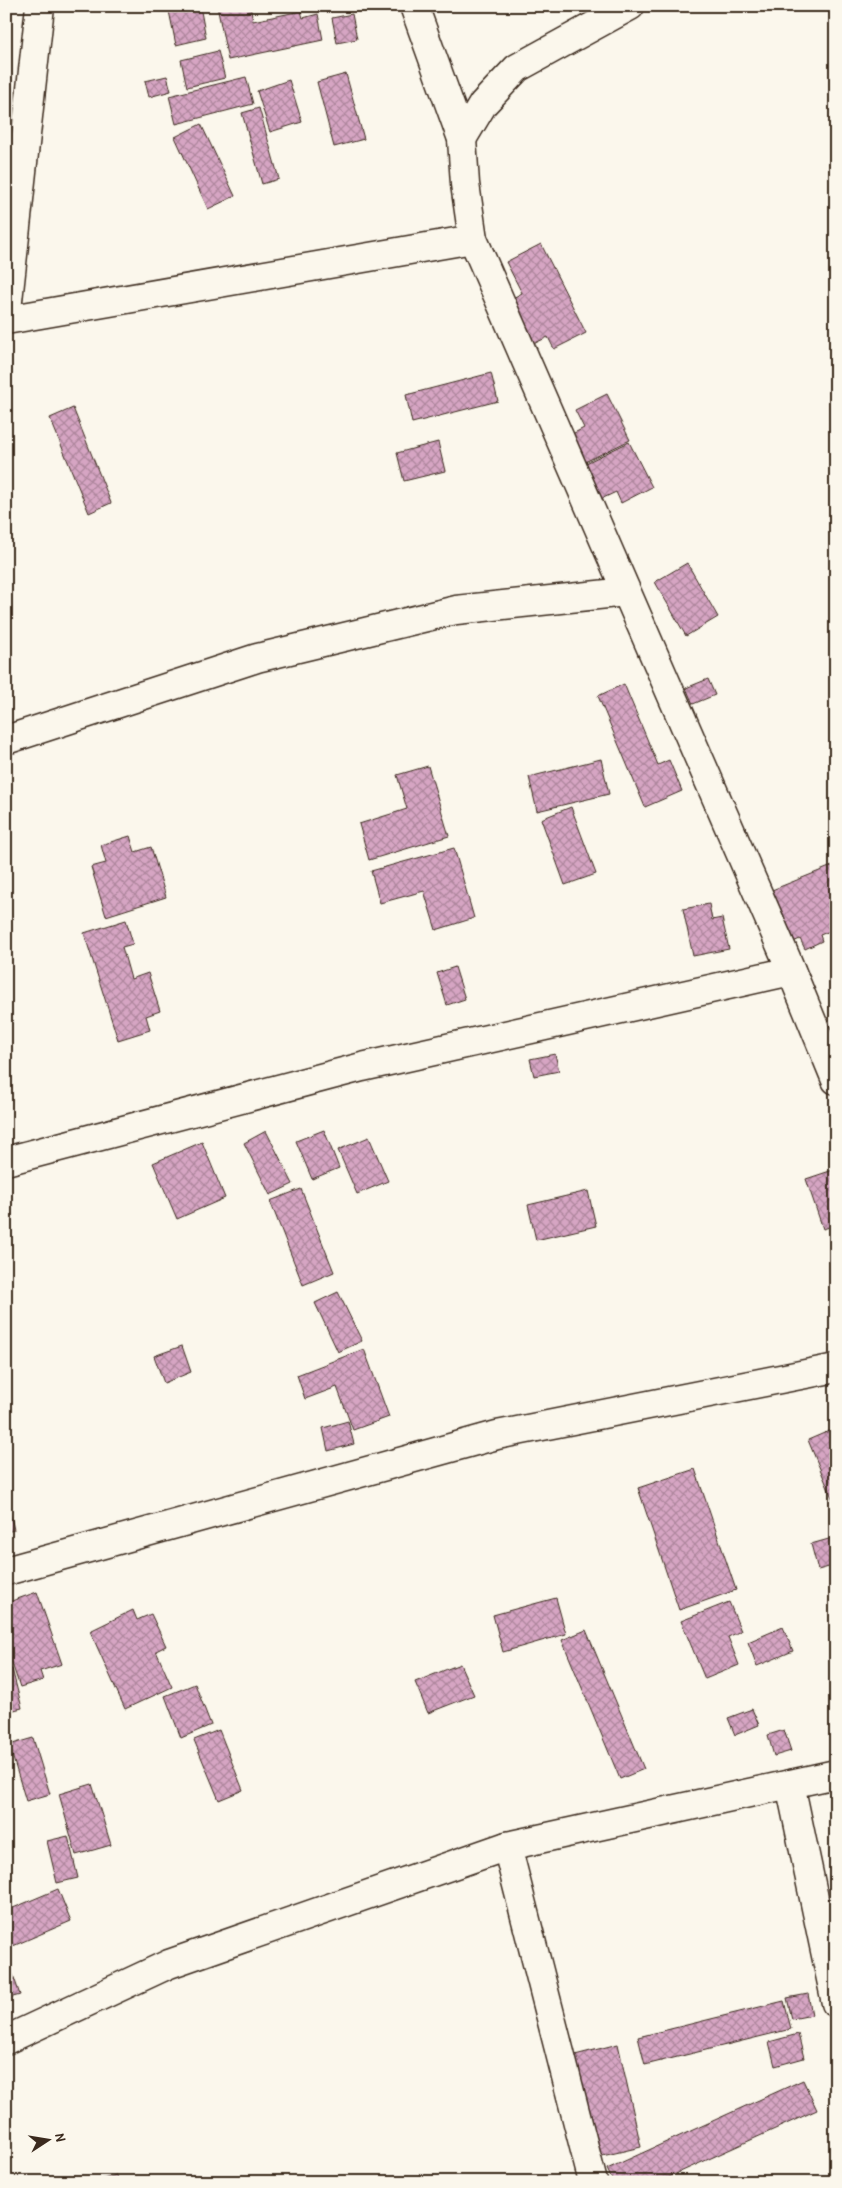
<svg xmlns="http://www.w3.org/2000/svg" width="842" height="2188" font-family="'Patrick Hand',sans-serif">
<defs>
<pattern id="building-cross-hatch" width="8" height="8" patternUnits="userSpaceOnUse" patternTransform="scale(1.25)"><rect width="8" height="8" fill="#d6a5c3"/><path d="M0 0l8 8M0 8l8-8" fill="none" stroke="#af879e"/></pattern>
</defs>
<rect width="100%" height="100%" fill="#fbf7ec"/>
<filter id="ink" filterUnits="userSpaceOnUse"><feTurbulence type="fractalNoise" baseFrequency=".02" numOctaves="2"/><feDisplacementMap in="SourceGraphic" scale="10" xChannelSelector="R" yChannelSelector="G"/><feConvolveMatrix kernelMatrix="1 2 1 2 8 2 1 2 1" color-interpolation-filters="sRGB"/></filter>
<g filter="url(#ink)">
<g fill="url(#building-cross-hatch)" stroke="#3b2a1e">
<path d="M168,6H200L206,38L176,45Z"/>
<path d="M217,6H250L253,21L301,11L303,18L318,14L323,40L228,60Z"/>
<path d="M352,14L357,39L337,43L332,18Z"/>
<path d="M218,51L225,78L187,87L181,60Z"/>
<path d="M346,74L364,139L334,147L317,82Z"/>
<path d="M167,76L171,91L149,97L145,81Z"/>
<path d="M246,77L253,104L176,124L169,96Z"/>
<path d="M289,80L302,122L270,132L257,91Z"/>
<path d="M259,108L279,179L262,184L242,113Z"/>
<path d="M201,124L235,196L208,209L175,137Z"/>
<path d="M541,244L586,333L554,349L548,337L533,344L511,299L522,293L506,262Z"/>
<path d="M491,373L498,401L412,423L406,395Z"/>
<path d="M607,394L630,440L585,462L572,434L584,428L575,410Z"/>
<path d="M73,408L111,503L89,513L50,418Z"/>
<path d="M438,442L445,471L404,481L397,453Z"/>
<path d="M629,442L652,487L621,503L616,492L599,500L582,465Z"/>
<path d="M687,563L718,617L686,636L655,582Z"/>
<path d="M708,679L715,695L693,704L686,688Z"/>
<path d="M624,684L658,765L669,760L682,791L645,807L598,696Z"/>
<path d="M601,759L609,794L537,811L529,777Z"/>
<path d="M428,766L449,836L369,860L359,824L407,809L397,775Z"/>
<path d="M571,807L596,874L565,885L541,819Z"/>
<path d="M130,836L135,852L151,847L166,897L106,916L91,867L106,863L101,845Z"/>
<path d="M454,848L474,918L436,930L424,891L380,903L371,871Z"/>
<path d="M832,866L836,875V936L832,937L830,931L820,935L822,941L805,949L800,939L793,942L772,890Z"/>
<path d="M709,904L712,920L722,918L729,949L693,956L683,909Z"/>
<path d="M126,920L133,944L122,947L131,979L148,973L160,1011L146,1016L150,1030L118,1040L84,933Z"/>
<path d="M455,967L465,999L447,1005L437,973Z"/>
<path d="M555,1054L559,1071L534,1076L530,1059Z"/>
<path d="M324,1130L339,1168L312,1179L296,1141Z"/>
<path d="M266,1131L293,1184L270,1195L244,1143Z"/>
<path d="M369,1137L388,1181L357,1194L338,1150Z"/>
<path d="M202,1142L225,1198L177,1219L153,1163Z"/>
<path d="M836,1169V1225L823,1229L806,1179Z"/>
<path d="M301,1189L334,1272L303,1285L270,1201Z"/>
<path d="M588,1191L596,1226L536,1240L528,1205Z"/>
<path d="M338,1292L362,1341L338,1352L315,1303Z"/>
<path d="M182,1346L191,1372L164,1383L154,1356Z"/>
<path d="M364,1349L389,1417L353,1430L337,1387L305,1399L297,1375Z"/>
<path d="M348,1421L354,1444L328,1451L323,1428Z"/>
<path d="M836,1428V1498L833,1500L808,1440Z"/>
<path d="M695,1469L736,1590L679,1610L638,1488Z"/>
<path d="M7,1499L14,1530L6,1532V1499Z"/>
<path d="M836,1537V1565L818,1570L811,1544Z"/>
<path d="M37,1592L62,1664L40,1671L43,1680L20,1687L6,1646V1603Z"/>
<path d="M556,1598L566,1634L503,1652L493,1615Z"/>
<path d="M729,1602L741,1631L728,1637L739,1665L705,1679L681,1621Z"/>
<path d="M133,1610L137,1620L151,1614L166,1646L156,1651L172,1687L125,1709L90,1631Z"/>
<path d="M783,1627L793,1651L757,1666L748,1642Z"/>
<path d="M586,1630L644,1769L620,1779L562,1640Z"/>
<path d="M460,1664L474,1695L428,1713L415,1682Z"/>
<path d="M12,1669L22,1708L6,1712V1670Z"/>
<path d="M195,1684L211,1725L181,1738L165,1696Z"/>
<path d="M752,1709L759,1725L735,1735L728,1718Z"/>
<path d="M219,1730L243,1790L219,1800L194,1740Z"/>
<path d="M784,1730L791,1751L774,1756L768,1735Z"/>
<path d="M33,1738L50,1794L26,1801L9,1745Z"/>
<path d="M92,1784L111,1845L76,1855L59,1794Z"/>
<path d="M68,1836L78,1878L57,1883L47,1841Z"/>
<path d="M58,1889L71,1921L6,1949V1911Z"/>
<path d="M11,1969L20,1995L6,1999V1970Z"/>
<path d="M808,1994L812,2015L792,2019L787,1998Z"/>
<path d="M784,2001L791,2029L645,2065L638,2037Z"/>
<path d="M798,2034L804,2058L775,2066L769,2042Z"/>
<path d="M618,2044L641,2147L598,2157L575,2055Z"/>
<path d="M803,2080L817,2110L658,2182H613L607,2169Z"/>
<path d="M116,2175L118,2182H93Z"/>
</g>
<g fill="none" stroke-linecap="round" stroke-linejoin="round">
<defs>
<g id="minor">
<path d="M414,6L462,139L465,184L473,239L786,958L836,1080"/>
<path d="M462,139L483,104L517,68L630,6"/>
<path d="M6,319L40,6"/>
<path d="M6,320L473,239"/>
<path d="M6,740L257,658L456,610L626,592"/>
<path d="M6,1161L362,1067L791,971"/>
<path d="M6,1571L497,1435L836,1368"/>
<path d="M790,1784L836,2003"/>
<path d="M507,1846L593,2182"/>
<path d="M6,2040L169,1964L507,1846L836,1774"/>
</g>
</defs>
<use href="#minor" stroke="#3b2a1e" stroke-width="31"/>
<use href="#minor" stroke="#fbf7ec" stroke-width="28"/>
</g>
</g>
<rect width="842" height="2188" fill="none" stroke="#fbf7ec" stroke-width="25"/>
<rect x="12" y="12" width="817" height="2163" fill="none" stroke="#3b2a1e" stroke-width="2" filter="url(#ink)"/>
<g transform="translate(48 2140) rotate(78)" stroke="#fbf7ec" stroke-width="4" paint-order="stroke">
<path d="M0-4L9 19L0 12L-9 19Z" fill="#3b2a1e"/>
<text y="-8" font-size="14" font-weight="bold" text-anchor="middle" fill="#3b2a1e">N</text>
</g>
</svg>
